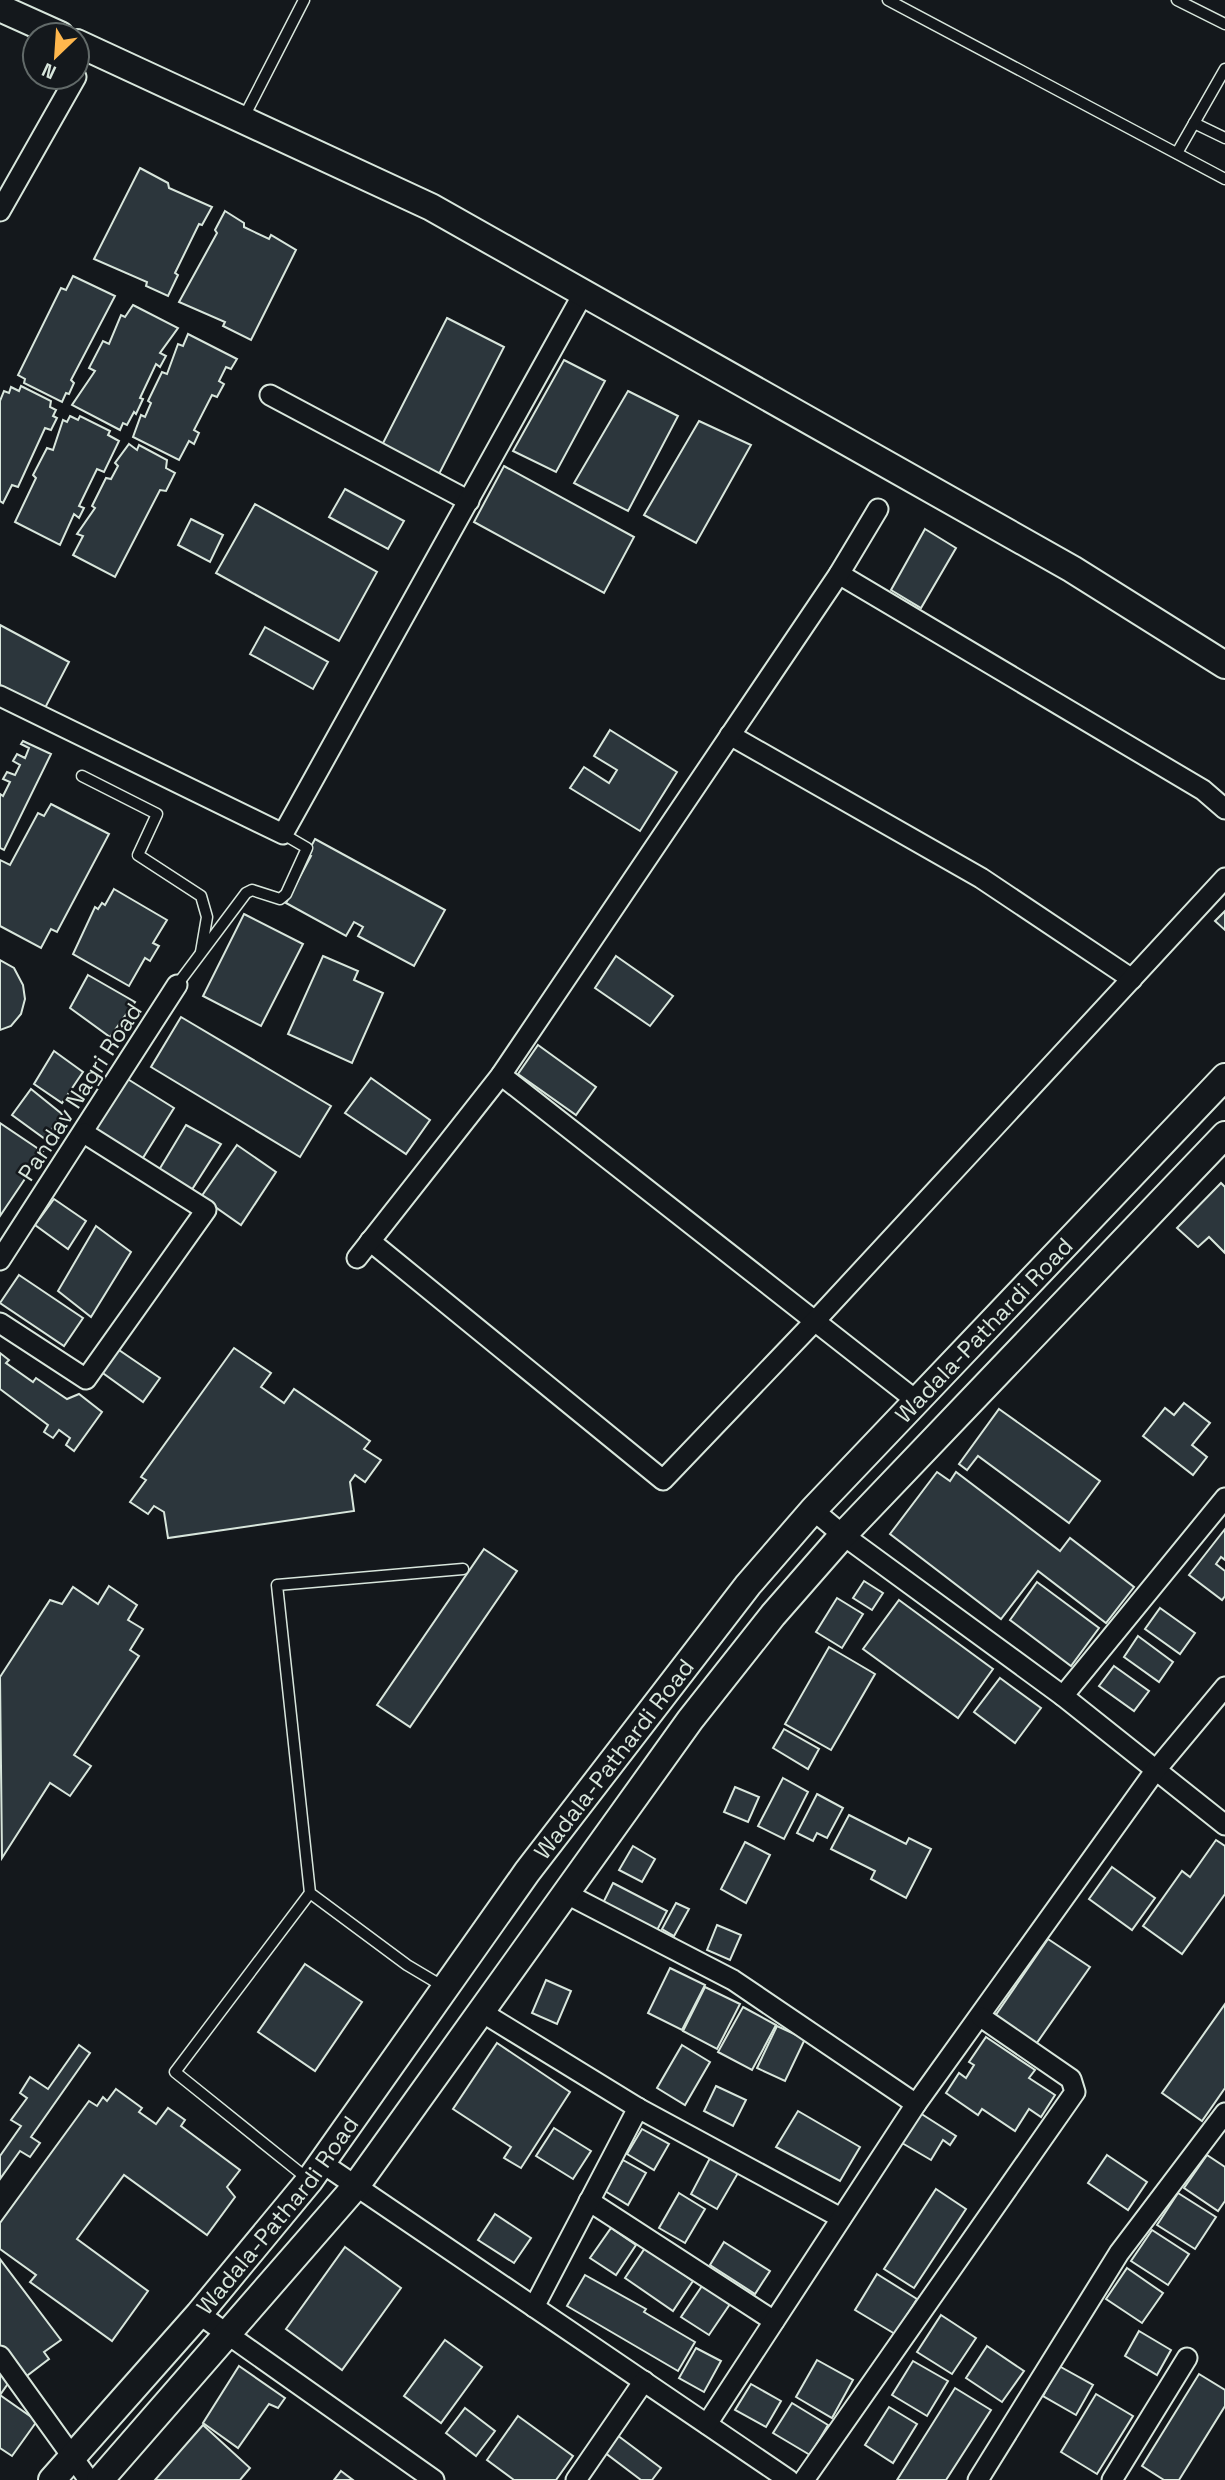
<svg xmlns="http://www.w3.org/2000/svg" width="1225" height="2480" font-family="'Space Grotesk',sans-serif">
<rect width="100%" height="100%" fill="#14181c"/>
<g fill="#2c363c" stroke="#d8e6dc" stroke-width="2">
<path d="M140,168L168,183L169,188L212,207L202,225L199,224L175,273L178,275L168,296L146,286L147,282L94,259Z"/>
<path d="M225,211L244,223V227L269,239L271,235L296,250L251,340L223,326L225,322L179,302L217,233L215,230Z"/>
<path d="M73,276L115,296L71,380L74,383L69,394L66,393L62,402L24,383L25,379L18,375L61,288L66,290Z"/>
<path d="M133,305L178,328L160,353L166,356L160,367L156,364L140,398L143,399L136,414L134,412L127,425L123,423L120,430L72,405L95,371L89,368L103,341L109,344L121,315L125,317Z"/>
<path d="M447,318L504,347L437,478L380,449Z"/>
<path d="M188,334L237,359L231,369L226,367L219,381L224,384L217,397L212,395L194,430L199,433L194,444L189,441L179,460L133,437L141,415L145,417L151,403L148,401L162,372L167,374L178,344L183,346Z"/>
<path d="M564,360L605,381L556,472L513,451Z"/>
<path d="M21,386L51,401L50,407L56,410L53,416L57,418L51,430L45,428L18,487L12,485L3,503L0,501V401L4,391L9,393L11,387L19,391Z"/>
<path d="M628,391L678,416L628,511L574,483Z"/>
<path d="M70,416L78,420L80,416L110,431L108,435L119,441L104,472L97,469L79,506L84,508L79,518L74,514L60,545L15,522L36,478L33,475L47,448L53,450L63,420L67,422Z"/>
<path d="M699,421L751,445L696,543L644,515Z"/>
<path d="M129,444L137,450L139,445L167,460L166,468L175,473L166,491L160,490L115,577L73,555L83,536L77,534L95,508L92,506L106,478L111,479L118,466L115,463Z"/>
<path d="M504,466L634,537L604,593L474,522Z"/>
<path d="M345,489L404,521L388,549L329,517Z"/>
<path d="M255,504L377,572L339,641L216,573Z"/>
<path d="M191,519L223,535L210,562L178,545Z"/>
<path d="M925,529L956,548L921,608L891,590Z"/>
<path d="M0,625L69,662L45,708L0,685Z"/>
<path d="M265,627L328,662L313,689L250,654Z"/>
<path d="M610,730L677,772L640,831L570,788L584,767L609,783L617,770L594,756Z"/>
<path d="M23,741L51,754L4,850L0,848V794L3,796L10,782L3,779L7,772L15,775L20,765L13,761L17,754L25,758L29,748L21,744Z"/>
<path d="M51,804L109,834L57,932L51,929L41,948L0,926V860L10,865L38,813L44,816Z"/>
<path d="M315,839L445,910L414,966L358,936L363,927L354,922L346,936L286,903L311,856L307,854Z"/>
<path d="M114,889L167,920L153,943L159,946L150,961L145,958L129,986L73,954L95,907L98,909L102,903L105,905Z"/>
<path d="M1225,911V930L1215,921Z"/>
<path d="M244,914L303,944L261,1026L203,996Z"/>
<path d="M323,956L358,971L354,980L383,993L352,1063L288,1034Z"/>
<path d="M616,956L673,996L650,1026L595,988Z"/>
<path d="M0,960L14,968L23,985L25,999L21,1014L11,1026L0,1030Z"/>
<path d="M88,975L135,1002L110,1037L70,1008Z"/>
<path d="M181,1017L331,1106L300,1157L151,1067Z"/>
<path d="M538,1045L596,1087L576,1115L518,1074Z"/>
<path d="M54,1051L83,1072L62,1103L34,1084Z"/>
<path d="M126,1078L174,1108L141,1161L93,1131Z"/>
<path d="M371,1078L430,1120L406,1154L345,1113Z"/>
<path d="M31,1089L62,1114L45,1139L12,1115Z"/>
<path d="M0,1123L43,1152L0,1216Z"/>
<path d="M186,1125L221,1144L191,1191L159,1170Z"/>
<path d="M237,1145L276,1172L241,1225L201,1197Z"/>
<path d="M1221,1183L1225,1187V1253L1209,1237L1198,1247L1177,1228Z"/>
<path d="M54,1199L86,1221L68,1249L35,1225Z"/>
<path d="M96,1226L131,1252L91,1317L58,1291Z"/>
<path d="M19,1275L83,1318L64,1346L0,1303Z"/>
<path d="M116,1348L160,1378L143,1402L100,1371Z"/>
<path d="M234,1348L271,1373L261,1387L284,1403L294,1389L370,1441L364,1449L381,1460L365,1482L355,1475L350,1482L354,1511L168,1538L164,1512L154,1506L148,1514L130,1502L146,1480L141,1477Z"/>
<path d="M0,1353L9,1360L6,1363L33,1382L36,1378L67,1399L79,1394L102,1412L74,1451L66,1445L70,1438L59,1430L53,1438L44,1432L48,1425L0,1389Z"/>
<path d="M1184,1403L1210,1423L1192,1445L1207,1457L1193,1475L1143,1436L1165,1408L1174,1415Z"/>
<path d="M999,1409L1100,1481L1069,1523L978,1456L967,1470L959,1464Z"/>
<path d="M937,1472L950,1481L956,1472L1060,1551L1070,1538L1134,1587L1106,1623L1038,1571L1001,1619L890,1534Z"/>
<path d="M1225,1529V1560L1221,1557L1216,1564L1225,1571V1596L1222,1600L1189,1575Z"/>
<path d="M484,1549L517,1571L410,1727L377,1705Z"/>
<path d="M864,1581L883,1593L872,1610L853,1598Z"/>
<path d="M1037,1582L1099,1628L1071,1666L1010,1620Z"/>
<path d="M109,1586L137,1605L128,1620L143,1629L130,1650L139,1656L74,1755L91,1766L70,1796L50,1783L2,1858L0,1677L50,1600L62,1604L73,1587L98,1604Z"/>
<path d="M837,1598L863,1614L842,1648L816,1632Z"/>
<path d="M899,1600L993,1669L958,1718L863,1649Z"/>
<path d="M1160,1608L1195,1633L1180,1654L1145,1629Z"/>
<path d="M1138,1636L1173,1662L1159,1682L1124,1657Z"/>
<path d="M829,1647L875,1674L831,1750L785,1724Z"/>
<path d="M1114,1666L1149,1691L1134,1711L1099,1686Z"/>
<path d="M1000,1678L1041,1708L1015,1743L974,1712Z"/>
<path d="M784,1729L819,1749L808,1769L773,1748Z"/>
<path d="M783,1778L808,1792L784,1839L758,1826Z"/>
<path d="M735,1787L759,1797L748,1822L724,1812Z"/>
<path d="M817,1794L843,1808L827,1838L817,1833L813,1841L797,1833Z"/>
<path d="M849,1815L906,1844L909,1838L931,1849L906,1898L871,1879L875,1871L831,1849Z"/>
<path d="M1216,1840L1225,1846V1894L1182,1954L1143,1926L1182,1871L1190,1877Z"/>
<path d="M745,1842L770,1855L746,1903L721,1889Z"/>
<path d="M633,1846L655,1859L642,1882L619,1870Z"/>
<path d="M1112,1867L1155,1898L1132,1930L1089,1899Z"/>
<path d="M613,1883L667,1911L655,1934L602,1905Z"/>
<path d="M676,1903L689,1909L674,1936L662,1929Z"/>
<path d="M717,1925L741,1935L730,1960L707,1950Z"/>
<path d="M1048,1939L1090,1967L1034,2047L993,2019Z"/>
<path d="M305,1964L362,2002L315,2071L258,2032Z"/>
<path d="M670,1968L705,1985L682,2030L648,2013Z"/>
<path d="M546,1980L571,1991L557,2024L532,2013Z"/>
<path d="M705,1987L740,2004L717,2049L683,2031Z"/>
<path d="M1225,2004V2088L1202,2121L1162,2093Z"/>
<path d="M743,2007L776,2025L752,2070L718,2052Z"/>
<path d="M777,2026L805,2039L785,2081L757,2068Z"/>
<path d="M986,2037L1035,2070L1029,2078L1055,2095L1041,2117L1029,2109L1015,2131L982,2109L978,2115L946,2093L959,2073L966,2078L974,2065L969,2062Z"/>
<path d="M497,2043L570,2092L521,2168L504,2158L511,2147L453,2109Z"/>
<path d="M79,2045L90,2053L31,2137L40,2143L30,2157L20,2151L0,2179V2156L21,2126L11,2120L27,2098L20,2093L30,2077L48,2089Z"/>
<path d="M682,2045L710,2062L685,2105L657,2088Z"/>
<path d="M716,2086L746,2100L733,2126L704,2111Z"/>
<path d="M116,2089L142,2108L139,2112L156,2124L168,2108L185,2120L181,2126L240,2170L227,2187L235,2197L207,2235L124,2175L77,2239L148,2291L112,2341L30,2282L36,2275L0,2249V2223L89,2101L97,2106L103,2097L107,2101Z"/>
<path d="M798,2111L860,2147L840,2181L776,2147Z"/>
<path d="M920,2113L956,2136L950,2145L943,2140L931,2160L902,2143Z"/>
<path d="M554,2128L591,2151L573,2179L536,2156Z"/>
<path d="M642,2129L669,2144L654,2170L627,2154Z"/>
<path d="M1107,2155L1147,2182L1128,2210L1088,2183Z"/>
<path d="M1207,2155L1225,2167V2201L1218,2211L1184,2188Z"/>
<path d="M710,2158L738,2173L717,2209L691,2194Z"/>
<path d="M623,2160L646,2173L628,2205L605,2191Z"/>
<path d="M936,2189L966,2209L914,2288L884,2269Z"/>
<path d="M679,2193L705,2209L685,2243L659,2228Z"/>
<path d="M1178,2193L1216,2217L1195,2249L1157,2225Z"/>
<path d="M495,2214L531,2238L514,2263L478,2240Z"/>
<path d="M611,2228L636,2245L616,2275L590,2258Z"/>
<path d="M1152,2230L1189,2254L1168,2285L1131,2261Z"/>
<path d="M724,2242L770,2271L755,2294L710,2265Z"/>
<path d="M345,2247L401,2288L342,2370L286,2329Z"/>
<path d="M645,2248L693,2281L673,2311L625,2278Z"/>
<path d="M0,2259L61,2340L44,2352L49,2359L24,2378L0,2346Z"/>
<path d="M1127,2268L1163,2293L1142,2323L1106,2299Z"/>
<path d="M877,2274L917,2299L895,2334L855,2310Z"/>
<path d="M585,2275L646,2309L644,2312L695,2342L678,2371L567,2306Z"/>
<path d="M702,2286L730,2304L709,2335L681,2317Z"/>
<path d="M941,2315L976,2338L952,2374L917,2352Z"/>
<path d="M1139,2331L1171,2350L1157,2375L1125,2356Z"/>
<path d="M445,2340L482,2367L441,2423L404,2396Z"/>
<path d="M987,2346L1024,2371L1002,2402L966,2378Z"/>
<path d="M696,2348L721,2361L704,2392L679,2378Z"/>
<path d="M817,2360L853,2380L832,2418L796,2397Z"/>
<path d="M913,2361L948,2381L927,2416L892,2395Z"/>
<path d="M239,2366L285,2398L278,2408L269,2404L238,2448L203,2423Z"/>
<path d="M1059,2366L1093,2385L1076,2415L1043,2396Z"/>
<path d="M0,2369L12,2378L0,2395Z"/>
<path d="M1199,2374L1225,2390V2406L1179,2480H1164L1142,2466Z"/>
<path d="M751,2384L781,2401L766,2427L735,2410Z"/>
<path d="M955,2388L991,2410L946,2480H897Z"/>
<path d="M1096,2394L1133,2416L1097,2474L1061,2452Z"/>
<path d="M0,2395L37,2421L12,2456L0,2448Z"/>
<path d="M792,2403L828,2425L810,2455L773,2433Z"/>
<path d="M889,2407L917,2424L893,2463L865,2445Z"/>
<path d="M465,2408L495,2431L476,2456L446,2433Z"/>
<path d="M518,2416L573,2456L556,2480H514L487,2460Z"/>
<path d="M203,2425L250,2468L240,2480H155Z"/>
<path d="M617,2435L661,2468L652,2480H641L604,2452Z"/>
<path d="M341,2471L353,2480H334Z"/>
</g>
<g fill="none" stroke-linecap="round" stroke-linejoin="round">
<defs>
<g id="lane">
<path d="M888,0L1225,179"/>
<path d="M1177,0L1225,24"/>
<path d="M243,119L304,0"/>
<path d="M1194,123L1225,138"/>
<path d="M1177,153L1225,69"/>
<path d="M82,776L157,814L138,855L201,896L207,917L201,952"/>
<path d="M177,985L246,893L252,890L280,899L286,894L307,848L283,834"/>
<path d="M444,1987L407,1965L310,1893L277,1585L463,1569"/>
<path d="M308,2179L175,2072L310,1893"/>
</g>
<g id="street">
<path d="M0,211L76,77"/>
<path d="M270,395L469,501"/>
<path d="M839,574L1203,790L1225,809"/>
<path d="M0,696L283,834L583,294"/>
<path d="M730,735L981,878L1132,979"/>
<path d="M501,1075L918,1402"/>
<path d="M370,1241L663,1480L815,1321L1225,878"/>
<path d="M357,1258L501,1075L839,574L878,509"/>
<path d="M0,1260L177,985"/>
<path d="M0,1323L86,1379L206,1210L84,1133"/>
<path d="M813,1510L843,1535L1063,1696L1225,1825"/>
<path d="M1063,1696L1225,1498"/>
<path d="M565,1893L733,1980L916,2104"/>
<path d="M480,2011L638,2108L841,2218"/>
<path d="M322,2163L789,2480"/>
<path d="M589,2201L774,2321"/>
<path d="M534,2307L638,2108"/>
<path d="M199,2314L434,2480"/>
<path d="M0,2356L89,2480"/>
<path d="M707,2424L916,2104L1155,1771L1225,1687"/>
<path d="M576,2480L644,2381"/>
<path d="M804,2480L1075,2092L1071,2079L981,2017"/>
<path d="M978,2480L1119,2253L1225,2113"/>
<path d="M1112,2480L1187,2358"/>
</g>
<g id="secondary">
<path d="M0,8L60,35"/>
<path d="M77,43L431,207L1072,569L1225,665"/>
<path id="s1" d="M52,2480L199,2314L309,2181L527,1872L748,1585L813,1510L1225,1077"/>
<path d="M100,2480L356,2186L690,1720L773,1615L843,1535L1225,1135"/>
</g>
</defs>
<use href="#lane" stroke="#d8e6dc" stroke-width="13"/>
<use href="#street" stroke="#d8e6dc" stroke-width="23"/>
<use href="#secondary" stroke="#d8e6dc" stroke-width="30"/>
<use href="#lane" stroke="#14181c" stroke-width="10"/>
<use href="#street" stroke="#14181c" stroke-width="19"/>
<use href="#secondary" stroke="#14181c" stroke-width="26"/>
</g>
<g text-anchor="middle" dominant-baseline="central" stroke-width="5" stroke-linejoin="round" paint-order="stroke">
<g font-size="23" fill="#d8e6dc" stroke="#14181c">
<text transform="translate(80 1092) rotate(-57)">Pandav Nagri Road</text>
<text stroke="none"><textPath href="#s1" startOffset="1482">Wadala-Pathardi Road</textPath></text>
<text stroke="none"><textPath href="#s1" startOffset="915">Wadala-Pathardi Road</textPath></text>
<text stroke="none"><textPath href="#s1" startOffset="348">Wadala-Pathardi Road</textPath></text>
</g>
</g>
<g transform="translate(56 56) rotate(205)"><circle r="33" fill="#14181c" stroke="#626a69" stroke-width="2"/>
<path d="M0-5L12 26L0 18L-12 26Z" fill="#ffb74d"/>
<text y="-10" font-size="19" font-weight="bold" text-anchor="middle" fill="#d8e6dc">N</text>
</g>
</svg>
